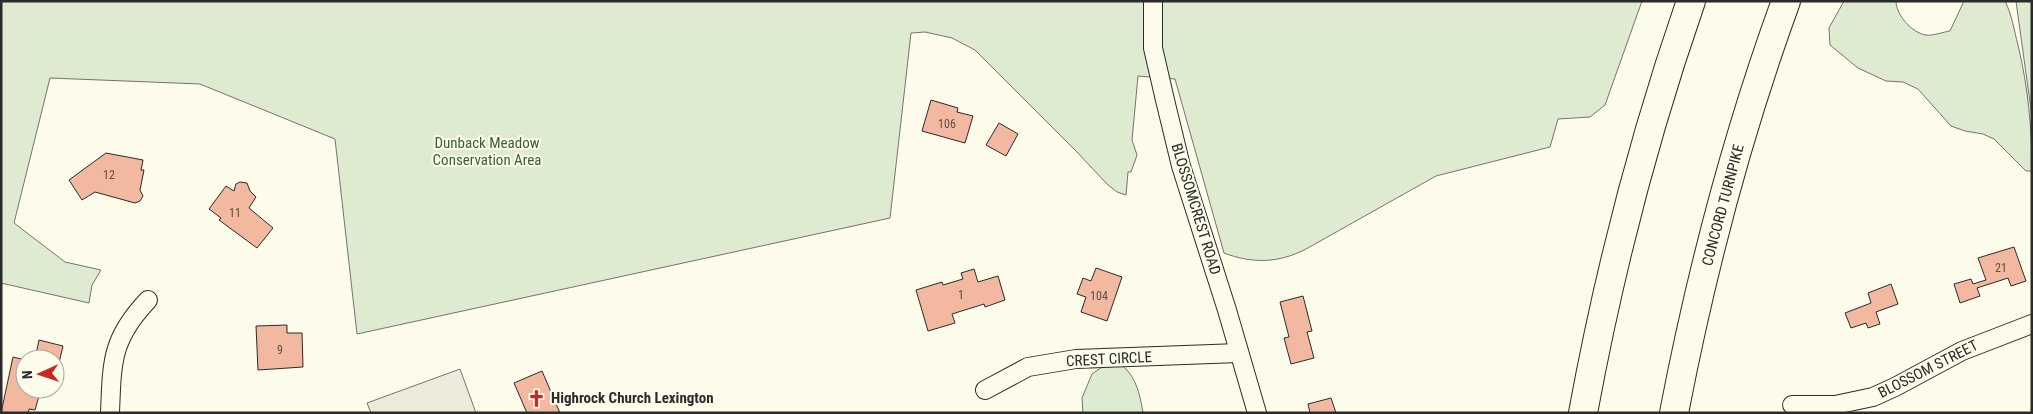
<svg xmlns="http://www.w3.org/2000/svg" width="2033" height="414" font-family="'Roboto Condensed',sans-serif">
<rect width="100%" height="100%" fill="#fdfbea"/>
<g fill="#deebd1" stroke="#74746e">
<path d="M1,1H1642L1605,105L1590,117L1558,119L1550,147L1436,176L1306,249C1279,263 1253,264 1224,253L1175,79L1138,76L1132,140L1137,155L1131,172H1128L1126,195L1117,192L1107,184L1076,151L975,50L952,38L925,32L911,33L890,218L357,334L335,139L200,84L50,78L14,223L65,262L101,270L92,285L89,303L1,283Z"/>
<path d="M1844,1H1896C1896,15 1912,33 1926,35C1933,36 1943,32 1950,31L1964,1H2005C2012,15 2014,30 2018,45C2028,87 2032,128 2032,171H2026L1994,139L1983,134L1965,131L1951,126L1918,89L1903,82L1886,81L1858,68L1830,45L1829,28Z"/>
<path d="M2016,1H2032V117Z"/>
<path d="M1105,365L1123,366C1137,379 1140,395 1143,413H1083L1082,398L1092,374Z"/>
</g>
<path fill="#eceadb" stroke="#74746e" d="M460,369L476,413H371L367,403Z"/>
<g fill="#f2b8a0" stroke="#2b2b2b">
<path d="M931,100L958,108L957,112L973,116L965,143L922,131Z"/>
<path d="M999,123L1018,134L1006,156L986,145Z"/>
<path d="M106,153L143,160L141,170H144L140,190L143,196L140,201L135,203L95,192L82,200L69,180Z"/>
<path d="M240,182L247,183L250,191L256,197L249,208L273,228L257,248L219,220L221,218L209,209L226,186L234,191L236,184Z"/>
<path d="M2014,247L2026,281L2011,286L2008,278L1977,288L1980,296L1960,303L1954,284L1971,279L1973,284L1986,280L1978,258Z"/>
<path d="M1096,268L1122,277L1107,321L1081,312L1086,297L1077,294L1083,278L1091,281Z"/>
<path d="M974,269L978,282L998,276L1005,300L985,307L984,304L952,314L955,323L928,331L916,290L942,282L943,285L963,279L961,273Z"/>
<path d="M1891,284L1898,304L1876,312L1880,324L1868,328L1866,323L1851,328L1845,313L1871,303L1868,293Z"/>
<path d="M1303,296L1312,331L1307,332L1314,358L1291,364L1284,338L1289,337L1280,302Z"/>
<path d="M287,325V333H302L303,367L258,370L256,326Z"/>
<path d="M39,340L63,346L55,380V359H35Z"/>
<path d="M13,357L25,360V389H35L34,394L39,396L35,410L29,409L28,413H1Z"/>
<path d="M542,371L560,413H527L514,383Z"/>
<path d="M1331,398L1336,413H1310L1308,404Z"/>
</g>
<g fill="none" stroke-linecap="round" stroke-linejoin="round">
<defs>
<g id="street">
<path d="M1153,1V48L1165,100L1181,166L1227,310L1257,413"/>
<path d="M985,390L1028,367L1076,359L1239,353"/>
<path d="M1792,405H1835L1873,397L1895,387L1962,351L2032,324"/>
<path d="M110,413C112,362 111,339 148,300"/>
</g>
<g id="highway">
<path d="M1583,413C1609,272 1644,136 1691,1"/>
<path d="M1674,413C1701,273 1737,135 1786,1"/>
</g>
</defs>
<use href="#street" stroke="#2b2b2b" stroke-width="20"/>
<use href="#highway" stroke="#2b2b2b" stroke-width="30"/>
<use href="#street" stroke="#fdfbea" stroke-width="18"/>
<use href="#highway" stroke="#fdfbea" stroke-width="28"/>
</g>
<defs>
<symbol id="church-bare" viewBox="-9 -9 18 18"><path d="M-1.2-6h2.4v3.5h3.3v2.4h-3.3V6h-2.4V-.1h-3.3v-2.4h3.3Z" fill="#c62828" stroke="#fdfbea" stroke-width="2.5" paint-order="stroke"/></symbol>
</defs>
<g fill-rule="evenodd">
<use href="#church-bare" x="524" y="386" width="25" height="25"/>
</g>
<g text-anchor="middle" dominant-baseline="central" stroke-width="4" stroke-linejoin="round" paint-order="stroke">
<g font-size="12" fill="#5d4e48">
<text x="947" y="124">106</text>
<text x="109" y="175">12</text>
<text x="235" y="213">11</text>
<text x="2001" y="268">21</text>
<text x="961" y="295">1</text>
<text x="1099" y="296">104</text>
<text x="280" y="350">9</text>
</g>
<g font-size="15" fill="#34623c" stroke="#fdfbea">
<text x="487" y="143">Dunback Meadow<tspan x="487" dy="17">Conservation Area</tspan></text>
</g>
<g font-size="15" fill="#2b2b2b" stroke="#fdfbea">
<text transform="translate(1723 205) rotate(-75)">CONCORD TURNPIKE</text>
<text transform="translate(1196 209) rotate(73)">BLOSSOMCREST ROAD</text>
<text transform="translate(1109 359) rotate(-3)">CREST CIRCLE</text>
<text transform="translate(1928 369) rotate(-27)">BLOSSOM STREET</text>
</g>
<g font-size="15" font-weight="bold" fill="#2b2b2b" stroke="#fdfbea" text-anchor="start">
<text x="551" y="398">Highrock Church Lexington</text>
</g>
</g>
<rect width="2033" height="414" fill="none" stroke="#2b2b2b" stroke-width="5"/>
<g transform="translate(40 374) rotate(267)"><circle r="24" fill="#fdfbea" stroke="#a9a89e"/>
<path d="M0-4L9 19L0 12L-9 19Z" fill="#c62828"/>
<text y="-8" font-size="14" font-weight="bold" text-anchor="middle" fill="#2b2b2b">N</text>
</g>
</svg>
